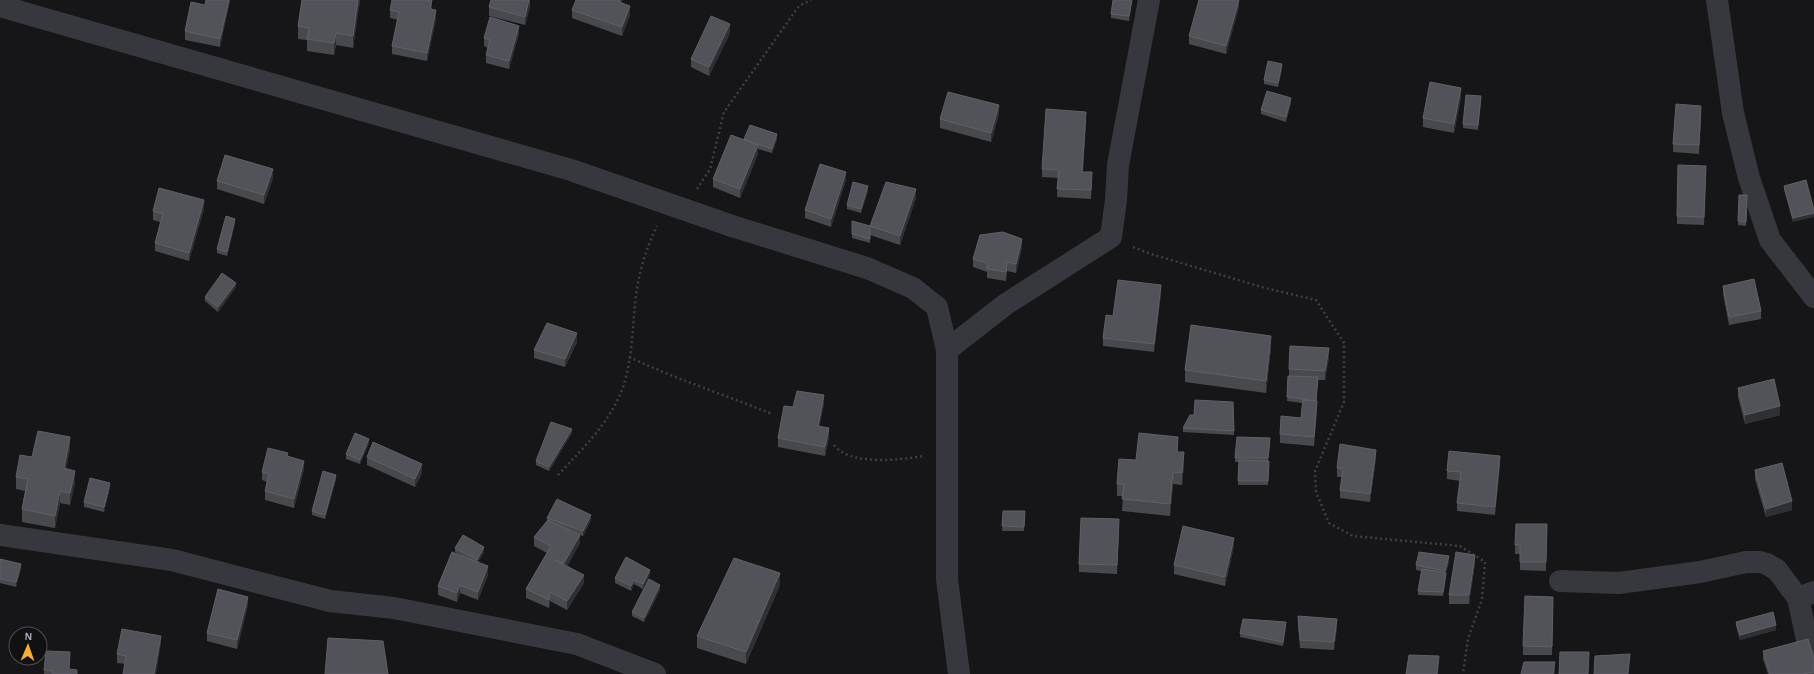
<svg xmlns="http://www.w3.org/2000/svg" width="1814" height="674" font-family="'Alegreya Sans',sans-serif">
<rect width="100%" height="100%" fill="#161618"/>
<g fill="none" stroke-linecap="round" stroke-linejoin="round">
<g stroke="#3d3f44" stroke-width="2.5" stroke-dasharray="2 3" stroke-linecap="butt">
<path d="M697,189L710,169L724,112L799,6L811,0"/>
<path d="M1133,247L1151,254L1265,288L1316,300L1344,343V402L1315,471L1316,492L1329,523L1353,536L1460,546L1485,562L1482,599L1468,639L1463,674"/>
<path d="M629,357C676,379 725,395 772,414"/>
<path d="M834,445C850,466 899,460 923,456"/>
<path d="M558,475C584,447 610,423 623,387C633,358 632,326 636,296C639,272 646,248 657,226"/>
</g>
<g stroke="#37383d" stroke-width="22">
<path d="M1717,0L1733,113L1749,178L1770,240L1814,297"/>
<path d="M0,6L571,170L732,226L867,268L913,288L937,307L947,350L1006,304L1111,237L1116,200L1118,165L1149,0"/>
<path d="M947,350V579L959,674"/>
<path d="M0,535L172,560L330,601L394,608L577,644L655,674"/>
<path d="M1560,581L1619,583L1700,572L1746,562H1760L1767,564L1777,570L1798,598"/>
<path d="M1814,592L1798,598L1814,672"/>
</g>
</g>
<g fill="#47494d">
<path d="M230,0L220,47L185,40V31L205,5Z"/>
<path d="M302,0H360L353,48L336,45L334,55L307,51V40L298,39V26Z"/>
<path d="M530,0V7L525,25L489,16V7Z"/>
<path d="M1132,0L1129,21L1111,18V14Z"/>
<path d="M1239,0V7L1226,54L1189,44V36Z"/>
<path d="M622,3L630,15L622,36L572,18V10Z"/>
<path d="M432,7V10L436,19L427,61L392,54V46L398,20L390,18V10Z"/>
<path d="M730,33L709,76L691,67V59Z"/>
<path d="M519,34L509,69L486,63V55L488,48L484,46V38Z"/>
<path d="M1282,69L1278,87L1264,84V80Z"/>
<path d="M1461,97L1454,133L1423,127V118Z"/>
<path d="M1481,101L1478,130L1463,128V124Z"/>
<path d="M1291,102L1286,122L1261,114V110Z"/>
<path d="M999,114L991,142L940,128V119Z"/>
<path d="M1701,114L1699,154L1673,152V144Z"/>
<path d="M1086,120L1083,172L1092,181L1091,199L1057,197L1058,178L1042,177V169Z"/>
<path d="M744,139H777L772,153L758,149V154L740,198L713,187V179Z"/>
<path d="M1706,174L1704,225L1677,224V216Z"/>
<path d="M273,178L264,204L217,189V181Z"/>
<path d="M846,180L831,227L805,218V210Z"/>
<path d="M1806,180L1793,222L1784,190V186Z"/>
<path d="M868,191L861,213L847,209V205Z"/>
<path d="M1739,195H1747L1746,226L1738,225Z"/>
<path d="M916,198L900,245L870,235V243L852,238V221L870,226Z"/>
<path d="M204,209L189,261L155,251V243L160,222L153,220V211Z"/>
<path d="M235,223L227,256L217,253V249Z"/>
<path d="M1022,247L1016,273L1007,271L1006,281L987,278V272L973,267V259Z"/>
<path d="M1723,286L1761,311V319L1729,325L1723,294Z"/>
<path d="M236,287L218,312L205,301V297Z"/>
<path d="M1161,293L1154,352L1103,346V338L1113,316Z"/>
<path d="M577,342L565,367L534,358V350Z"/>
<path d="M1271,348L1266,393L1185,382V370Z"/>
<path d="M1329,357L1325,380H1318L1316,401L1317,409L1314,446L1280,443V434L1301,418L1302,403L1287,401L1288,376H1289V369Z"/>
<path d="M1738,388L1780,415L1745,424L1738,397Z"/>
<path d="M1233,402L1234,435L1183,432V428Z"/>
<path d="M824,404L819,427L829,437L825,456L778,447V438L793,407Z"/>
<path d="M572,433L549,471L536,465V461Z"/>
<path d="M1270,442L1268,461L1269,465L1268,485H1238L1239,462H1235V458Z"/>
<path d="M369,443L360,464L346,459V454Z"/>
<path d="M70,449L66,469L75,483L70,505L60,503L55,528L22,522V509L25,491L16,489V477L32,457Z"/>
<path d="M1178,449V452L1184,464L1182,485L1173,484L1170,516L1122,511L1123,496H1117V484L1136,460Z"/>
<path d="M288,457L304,469L294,508L265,500V491L267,482L262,480V472Z"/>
<path d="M367,457L422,473L415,487L367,465Z"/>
<path d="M1376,458L1370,502L1340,498V490L1342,477H1337V468Z"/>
<path d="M1500,464L1495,515L1457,511V503L1460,481L1447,479V471Z"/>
<path d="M1755,470L1792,510L1766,517L1755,479Z"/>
<path d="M336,479L325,519L312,515V511Z"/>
<path d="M110,487L104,512L84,507V502Z"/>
<path d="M1003,511H1025L1024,531H1002Z"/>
<path d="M547,518L591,520L583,536L580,535V543L567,566L584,583L567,610L550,601L549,608L526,598V589L547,553L534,546V537L547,521Z"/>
<path d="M1547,524L1546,571L1520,570V554H1515V545Z"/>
<path d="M1119,528L1117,574L1079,572V564Z"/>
<path d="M1234,546L1225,586L1174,574V565Z"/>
<path d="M455,548L484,552L478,562L488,575L478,600L460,593L457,602L438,595V586L463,556L455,552Z"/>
<path d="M0,559L21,568L16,587L0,583Z"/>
<path d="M1449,561L1446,573V577L1443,596L1418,595V591L1421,571L1416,570V565Z"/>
<path d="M1475,563L1469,604H1449V595Z"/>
<path d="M650,574L643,589L634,584L631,591L615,583V578Z"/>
<path d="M780,585L746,664L697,648V636Z"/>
<path d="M660,590L644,622L632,616V612Z"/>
<path d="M1553,597L1552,655H1523V646Z"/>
<path d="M248,605L237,649L207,641V633Z"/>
<path d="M1298,616L1337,627L1334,650L1300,648L1298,625Z"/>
<path d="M1736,622L1776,630L1740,640L1736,626Z"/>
<path d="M1286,626L1283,646L1240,637V633Z"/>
<path d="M161,644L125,664L117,663V654Z"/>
<path d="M1763,651L1814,658V674H1768L1763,659Z"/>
<path d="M70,661L69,669L77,674H44V670Z"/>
</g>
<g fill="#2f3033">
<path d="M229,0H230V1L220,47V39Z"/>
<path d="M358,0H360L353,48V36Z"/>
<path d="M432,0V7L430,18V9Z"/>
<path d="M529,0L530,7L525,25V17Z"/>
<path d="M620,0H623L619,11V2Z"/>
<path d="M1132,0L1129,21V16Z"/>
<path d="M1239,0V7L1226,54V46Z"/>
<path d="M630,6V15L622,36V27Z"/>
<path d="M436,10V19L427,61V53Z"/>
<path d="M730,24V33L709,76V67Z"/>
<path d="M519,26V34L509,69V61Z"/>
<path d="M336,33V45L334,55V43Z"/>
<path d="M1282,64V69L1278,87V83Z"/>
<path d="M1461,88V97L1454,133V124Z"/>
<path d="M1291,98V102L1286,122V117Z"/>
<path d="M999,105V114L991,142V133Z"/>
<path d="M1701,106V114L1699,154V145Z"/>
<path d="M1086,112V120L1082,180V172Z"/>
<path d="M777,134V139L772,153V149Z"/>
<path d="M758,145V154L740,198V189Z"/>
<path d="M273,169V178L264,204V195Z"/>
<path d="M846,172V180L831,227V219Z"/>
<path d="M868,186V191L861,213V209Z"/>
<path d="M916,189V198L900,245V236Z"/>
<path d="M204,200V209L189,261V253Z"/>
<path d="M1814,213V217L1793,222V218Z"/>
<path d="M235,219V223L227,256V252Z"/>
<path d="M1022,239V247L1016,273V264Z"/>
<path d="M236,283V287L218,312V307Z"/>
<path d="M1161,285V293L1154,352V344Z"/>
<path d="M577,333V342L565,367V359Z"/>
<path d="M1271,336V348L1266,393V381Z"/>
<path d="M1329,348V357L1325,380V371Z"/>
<path d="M824,395V404L818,435V426Z"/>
<path d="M1317,401V409L1314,446V437Z"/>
<path d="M1780,406V415L1745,424V415Z"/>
<path d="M829,428V437L825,456V447Z"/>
<path d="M572,429V433L549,471V467Z"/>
<path d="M70,437V449L64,481V468Z"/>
<path d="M1178,437V449L1177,464V452Z"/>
<path d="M369,439V443L360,464V460Z"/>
<path d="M1376,450V458L1370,502V494Z"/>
<path d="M1184,452V464L1182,485V473Z"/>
<path d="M1500,456V464L1495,515V507Z"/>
<path d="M304,461V469L294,508V499Z"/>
<path d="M422,464V473L415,487V479Z"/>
<path d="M75,471V483L70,505V493Z"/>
<path d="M1173,472V484L1170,516V504Z"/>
<path d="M336,475V479L325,519V515Z"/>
<path d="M110,483V487L104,512V507Z"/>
<path d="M60,491V503L55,528V516Z"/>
<path d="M1792,501V510L1766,517V509Z"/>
<path d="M591,515V520L583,536V531Z"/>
<path d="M580,535V543L564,571V563Z"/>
<path d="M1234,538V546L1225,586V577Z"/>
<path d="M484,547V552L477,564V560Z"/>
<path d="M1475,555V563L1469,604V595Z"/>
<path d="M1449,556V561L1445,575V571Z"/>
<path d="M21,564V568L16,587V582Z"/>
<path d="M488,566V575L478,600V592Z"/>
<path d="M650,570V574L643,589V584Z"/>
<path d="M780,573V585L746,664V652Z"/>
<path d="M1446,573V577L1443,596V592Z"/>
<path d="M584,575V583L567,610V601Z"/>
<path d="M634,580V584L631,591V586Z"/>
<path d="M460,585V593L457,602V593Z"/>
<path d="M660,585V590L644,622V618Z"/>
<path d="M550,592V601L549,608V600Z"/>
<path d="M248,597V605L237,649V640Z"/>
<path d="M1337,619V627L1334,650V642Z"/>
<path d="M1286,622V626L1283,646V642Z"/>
<path d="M1776,625V630L1740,640V635Z"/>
<path d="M161,636V644L156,674H154Z"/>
<path d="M1439,656L1438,674H1437Z"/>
<path d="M1555,662V674H1553Z"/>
</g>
<g fill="#525359" stroke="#5f6168">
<path d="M206,0H229L220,39L185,31L191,2L205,5Z"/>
<path d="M302,0H358L353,36L336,33L334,43L307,39L309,28L298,26Z"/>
<path d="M392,0H432L430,9L436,10L427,53L392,46L399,12L390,10Z"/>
<path d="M491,0H529L525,17L489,7Z"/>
<path d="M576,0H620L619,2L630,6L622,27L572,10Z"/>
<path d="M1113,0H1132L1129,16L1111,14Z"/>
<path d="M1199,0H1239L1226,46L1189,36Z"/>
<path d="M711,16L730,24L709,67L691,59Z"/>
<path d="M490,17L519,26L509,61L486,55L490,40L484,38Z"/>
<path d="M1268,61L1282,64L1278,83L1264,80Z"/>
<path d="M1430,82L1461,88L1454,124L1423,118Z"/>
<path d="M1267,91L1291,98L1286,117L1261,110Z"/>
<path d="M948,92L999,105L991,133L940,119Z"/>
<path d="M1466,95L1481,96L1478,125L1463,124Z"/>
<path d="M1676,104L1701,106L1699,145L1673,144Z"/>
<path d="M1046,109L1086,112L1082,172H1092L1091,190L1057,189L1059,170L1042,169Z"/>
<path d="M750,125L777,134L772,149L744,139Z"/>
<path d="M731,135L758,145L740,189L713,179Z"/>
<path d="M225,155L273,169L264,195L217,181Z"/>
<path d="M820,164L846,172L831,219L805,210Z"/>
<path d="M1678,165L1706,166L1704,217L1677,216Z"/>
<path d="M1806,180L1814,210V213L1793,218L1784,186Z"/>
<path d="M853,182L868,186L861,209L847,205Z"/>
<path d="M886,182L916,189L900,236L870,226Z"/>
<path d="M159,188L204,200L189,253L155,243L163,214L153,211Z"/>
<path d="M1739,195H1747L1746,222L1738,221Z"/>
<path d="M226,216L235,219L227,252L217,249Z"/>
<path d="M852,221L870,226V239L852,234Z"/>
<path d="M1003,232L1022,239L1016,264L1007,262L1006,272L987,269V263L973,259L980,235Z"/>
<path d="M222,273L236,283L218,307L205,297Z"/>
<path d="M1754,279L1761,311L1729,317L1723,286Z"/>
<path d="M1118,280L1161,285L1154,344L1103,338L1106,315L1113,316Z"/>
<path d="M547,323L577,333L565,359L534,350Z"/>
<path d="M1191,325L1271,336L1266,381L1185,370Z"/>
<path d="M1290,346L1329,348L1325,371L1289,369Z"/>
<path d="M1288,376L1318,377L1316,401L1287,397Z"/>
<path d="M1774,379L1780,406L1745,415L1738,388Z"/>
<path d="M797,391L824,395L818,426L829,428L825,447L778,438L784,406L793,407Z"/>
<path d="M1195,400L1233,402L1234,431L1183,428L1190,415H1194Z"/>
<path d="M1303,400L1317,401L1314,437L1280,434L1281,416L1301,418Z"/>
<path d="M551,422L572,429L549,467L536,461Z"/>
<path d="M38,431L70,437L64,468L75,471L70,493L60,491L55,516L22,509L28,479L16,477L20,455L32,457Z"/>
<path d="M355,433L369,439L360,460L346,454Z"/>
<path d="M1139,433L1178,437L1177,452H1184L1182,473L1173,472L1170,504L1122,499L1124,484H1117L1119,459L1136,460Z"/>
<path d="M1237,437L1270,438L1268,458H1235Z"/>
<path d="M373,442L422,464L415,479L367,457Z"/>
<path d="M1340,444L1376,450L1370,494L1340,490L1343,469L1337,468Z"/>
<path d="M268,448L288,453L287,456L304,461L294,499L265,491L269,474L262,472Z"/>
<path d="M1449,451L1500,456L1495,507L1457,503L1461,472L1447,471Z"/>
<path d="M1239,460L1269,461L1268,481H1238Z"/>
<path d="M1782,463L1792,501L1766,509L1755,470Z"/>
<path d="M323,471L336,475L325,515L312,511Z"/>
<path d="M90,478L110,483L104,507L84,502Z"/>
<path d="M557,499L591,515L583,531L547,518Z"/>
<path d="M1003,511H1025L1024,527L1002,526Z"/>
<path d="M1081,518L1119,519L1117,565L1079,564Z"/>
<path d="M548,520L580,535L564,563L555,560L584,575L567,601L550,592L549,600L526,589L551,546L534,537Z"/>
<path d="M1516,524H1547L1546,562H1520V545H1515Z"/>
<path d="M1183,526L1234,538L1225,577L1174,565Z"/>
<path d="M463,535L484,547L477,560L455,548Z"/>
<path d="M452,552L488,566L478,592L460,585L457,593L438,586Z"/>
<path d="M1419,552L1449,556L1445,571L1416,565Z"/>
<path d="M1456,552L1475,555L1469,595H1449Z"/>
<path d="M626,557L650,570L643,584L634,580L631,586L615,578Z"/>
<path d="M734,558L780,573L746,652L697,636Z"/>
<path d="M0,559L21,564L16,582L0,579Z"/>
<path d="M1422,569L1446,573L1443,592L1418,591Z"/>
<path d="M649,579L660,585L644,618L632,612Z"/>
<path d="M218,589L248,597L237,640L207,633Z"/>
<path d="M1525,596L1553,597L1552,647L1523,646Z"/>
<path d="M1773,612L1776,625L1740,635L1736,622Z"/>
<path d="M1298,616L1337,619L1334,642L1300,640Z"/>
<path d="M1243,619L1286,622L1283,642L1240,633Z"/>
<path d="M122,629L161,636L154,674H123L126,656L117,654Z"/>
<path d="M328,638L383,641L388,674H325Z"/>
<path d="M1808,639L1814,658V672L1803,674H1770L1763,651Z"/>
<path d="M46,651L70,652L69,669L77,670V674H52L53,671L44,670Z"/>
<path d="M1560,652H1589L1588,674H1559Z"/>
<path d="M1630,654L1628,674H1594L1595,656Z"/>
<path d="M1409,655L1439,656L1437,674H1406Z"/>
<path d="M1524,662H1555L1553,674H1521Z"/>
</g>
<g transform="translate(28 646) rotate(2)"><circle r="19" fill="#111113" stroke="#4d4f55"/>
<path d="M0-3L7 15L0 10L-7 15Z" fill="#f9ae2e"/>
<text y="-6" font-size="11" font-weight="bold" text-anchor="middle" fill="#a8adb9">N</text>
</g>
</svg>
